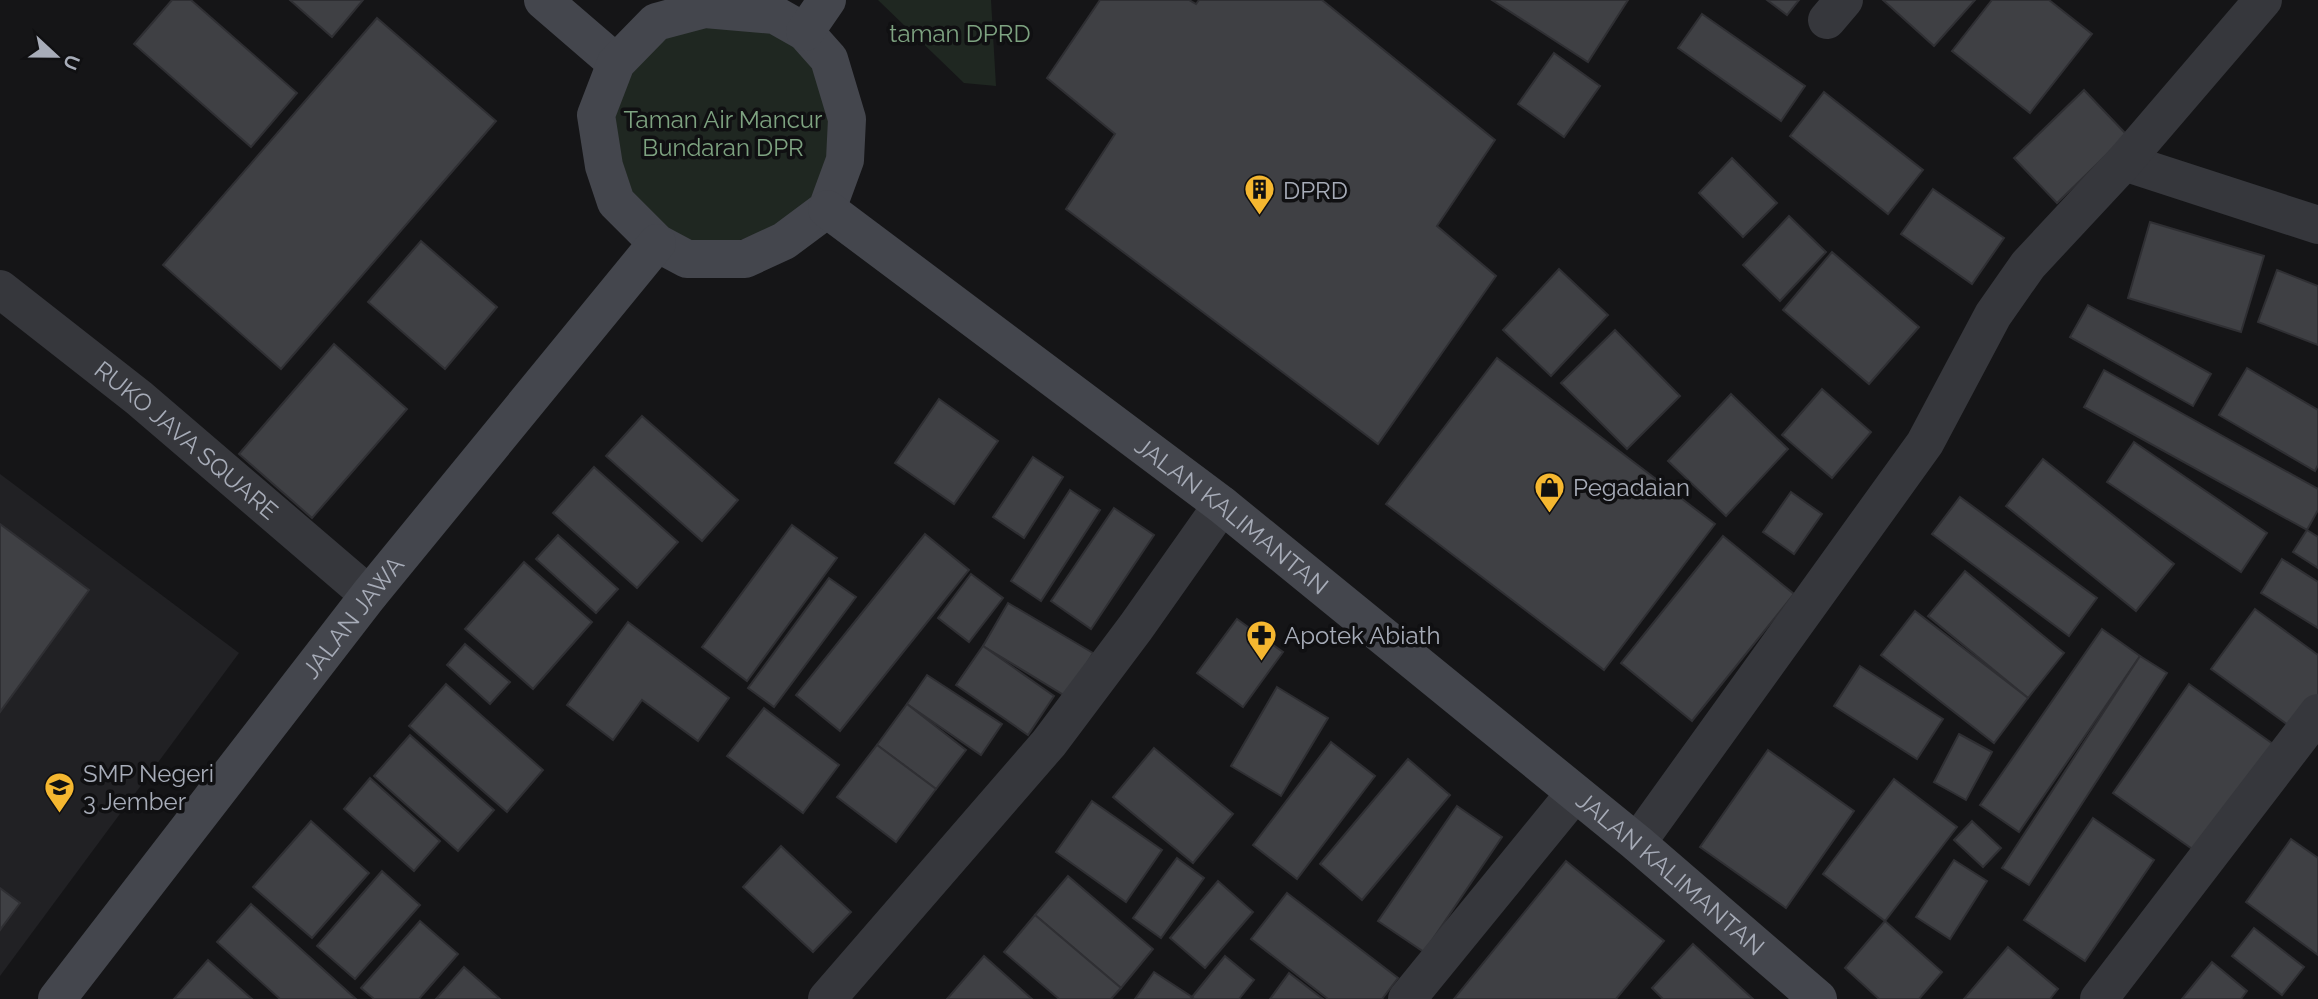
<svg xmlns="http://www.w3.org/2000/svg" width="2318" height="999" font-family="Raleway,sans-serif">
<rect width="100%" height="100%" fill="#151517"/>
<path fill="#212124" d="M0,474L239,653L0,976Z"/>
<g fill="#1f2721">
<path d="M878,0H991L996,86L964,83Z"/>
<path d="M775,15L829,59L827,209L687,259L604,166L616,63L656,22Z"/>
</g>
<g fill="#3f4044" stroke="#2f2f33" stroke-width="2">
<path d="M172,0H191L297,93L251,147L134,44Z"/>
<path d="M290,0H363L332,37Z"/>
<path d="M1100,0H1189L1196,4L1199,0H1322L1495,140L1437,226L1496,276L1378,444L1066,209L1115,134L1047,78Z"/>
<path d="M1492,0H1628L1588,62Z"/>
<path d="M1767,0H1799L1787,15Z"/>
<path d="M1883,0H1975L1934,46Z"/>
<path d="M1992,0H2049L2092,34L2030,113L1952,51Z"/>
<path d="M1702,14L1805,86L1781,121L1678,48Z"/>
<path d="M377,18L496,121L281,369L163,265Z"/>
<path d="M1554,53L1600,86L1564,137L1518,104Z"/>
<path d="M2084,90L2127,135L2057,203L2014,158Z"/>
<path d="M1824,92L1923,170L1888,214L1790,136Z"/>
<path d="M1732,158L1777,203L1743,237L1699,193Z"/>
<path d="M1933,189L2004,238L1972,284L1901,234Z"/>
<path d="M1789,216L1826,252L1780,301L1743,265Z"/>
<path d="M2150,222L2264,256L2241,332L2128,298Z"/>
<path d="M421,241L497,307L445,369L368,302Z"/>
<path d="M1832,252L1919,327L1869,384L1783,310Z"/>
<path d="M1559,269L1608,315L1551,376L1503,330Z"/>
<path d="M2277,270L2318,286V345L2258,322Z"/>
<path d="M2088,305L2211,374L2193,406L2070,337Z"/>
<path d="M1615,330L1680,396L1627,449L1561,383Z"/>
<path d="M334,344L407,409L312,518L239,454Z"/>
<path d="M1497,358L1715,524L1604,670L1386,504Z"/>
<path d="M2247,368L2318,410V465L2315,471L2219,415Z"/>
<path d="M2104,370L2318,489V510L2307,530L2084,407Z"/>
<path d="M1822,389L1871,432L1832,478L1782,435Z"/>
<path d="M1731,394L1788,449L1726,516L1668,461Z"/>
<path d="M939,399L998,441L954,504L895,463Z"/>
<path d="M642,416L738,500L702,541L606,456Z"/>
<path d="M2134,442L2267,533L2241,572L2107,482Z"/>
<path d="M1033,457L1063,477L1024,538L993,517Z"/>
<path d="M2043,459L2174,564L2136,611L2006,506Z"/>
<path d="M594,467L678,542L637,588L553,513Z"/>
<path d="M1070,490L1100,510L1041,601L1011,581Z"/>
<path d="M1791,492L1822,514L1794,554L1763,532Z"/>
<path d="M1960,497L2097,598L2069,636L1932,534Z"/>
<path d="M1114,508L1154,535L1091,629L1051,601Z"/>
<path d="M0,524L89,590L0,712Z"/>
<path d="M792,525L837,558L747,681L702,647Z"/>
<path d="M2307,530L2318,537V568L2293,552Z"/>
<path d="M925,534L969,570L840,731L796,695Z"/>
<path d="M558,535L618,589L596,613L536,559Z"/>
<path d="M1723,536L1794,594L1692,721L1621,663Z"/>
<path d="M2282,559L2318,582V628L2261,593Z"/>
<path d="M524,562L592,622L533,689L465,629Z"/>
<path d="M1965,571L2064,653L2028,698L1928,616Z"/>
<path d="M971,574L1003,598L969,642L938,618Z"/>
<path d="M829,578L856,597L774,707L748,688Z"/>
<path d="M1008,603L1093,653L1067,697L983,646Z"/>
<path d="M2255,609L2318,655V706L2299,733L2211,669Z"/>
<path d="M1915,611L2028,698L1994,743L1881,655Z"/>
<path d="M1237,619L1283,652L1243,707L1197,673Z"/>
<path d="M628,622L729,698L698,741L642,700L613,740L567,705Z"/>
<path d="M2102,629L2140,656L2019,832L1980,805Z"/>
<path d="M465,644L510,682L490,704L447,665Z"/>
<path d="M983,646L1054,696L1028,735L956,685Z"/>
<path d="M2140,656L2167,673L2029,885L2002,868Z"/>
<path d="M1860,666L1943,719L1917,759L1834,706Z"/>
<path d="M927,675L1002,724L981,755L907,704Z"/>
<path d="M446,684L543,770L507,812L409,726Z"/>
<path d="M2189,684L2273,744L2198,853L2113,793Z"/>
<path d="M1277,687L1328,718L1281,796L1231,766Z"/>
<path d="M907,704L966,750L936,789L877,745Z"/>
<path d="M764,708L839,765L803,813L727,756Z"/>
<path d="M1959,734L1992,752L1966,800L1934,782Z"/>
<path d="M410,735L494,810L458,851L374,776Z"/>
<path d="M1331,742L1375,776L1297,879L1253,845Z"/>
<path d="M877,745L936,789L896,842L837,797Z"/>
<path d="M1154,748L1233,814L1193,863L1113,797Z"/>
<path d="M1768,750L1854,811L1786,908L1700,847Z"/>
<path d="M1408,759L1450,795L1362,900L1320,864Z"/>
<path d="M370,778L440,841L414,871L344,809Z"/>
<path d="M1894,779L1957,827L1885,921L1823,874Z"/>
<path d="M1092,801L1162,850L1126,902L1056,852Z"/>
<path d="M1457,806L1502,837L1424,952L1378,921Z"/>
<path d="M2093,818L2154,860L2085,961L2024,920Z"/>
<path d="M311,821L369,873L312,938L253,887Z"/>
<path d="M1972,821L2001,848L1983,867L1954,840Z"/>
<path d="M2291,839L2318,858V955L2246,902Z"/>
<path d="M781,846L851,912L813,952L743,887Z"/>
<path d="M1177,858L1204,878L1161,938L1133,918Z"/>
<path d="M1954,860L1987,881L1950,939L1916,917Z"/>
<path d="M1566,861L1664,941L1616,999H1454Z"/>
<path d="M382,871L420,905L355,979L317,946Z"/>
<path d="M1068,876L1153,949L1121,988L1035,915Z"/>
<path d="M1218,881L1253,912L1205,968L1170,938Z"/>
<path d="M0,888L20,903L0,930Z"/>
<path d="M1287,893L1398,978L1382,999H1328L1251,939Z"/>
<path d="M251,904L356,999H280L217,942Z"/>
<path d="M1035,915L1121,988L1111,999H1059L1004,952Z"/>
<path d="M420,921L458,954L419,999H374L361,988Z"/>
<path d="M1885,921L1942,972L1919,999H1879L1845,968Z"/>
<path d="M2254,928L2304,967L2282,995L2232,956Z"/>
<path d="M1693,944L1753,999H1663L1652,988Z"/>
<path d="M2008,947L2058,989L2050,999H1964Z"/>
<path d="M984,956L1032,999H947Z"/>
<path d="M1225,956L1254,980L1239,999H1194L1192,997Z"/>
<path d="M208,960L252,999H174Z"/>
<path d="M2212,962L2247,991L2241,999H2182Z"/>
<path d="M464,967L500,999H436Z"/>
<path d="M1154,972L1192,997L1190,999H1135Z"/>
<path d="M1289,973L1323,999H1270Z"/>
</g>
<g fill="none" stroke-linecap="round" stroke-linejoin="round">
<g stroke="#36373c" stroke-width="38">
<path d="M1827,20L1844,0"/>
<path d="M2124,162L2318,225"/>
<path id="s1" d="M0,289L139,398L369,595"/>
<path d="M1637,843L1925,443L1993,315L2028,265L2124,162L2263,0"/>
<path d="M827,999L1049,743L1136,627L1222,505"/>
<path d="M1407,999L1575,793"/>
<path d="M2099,999L2318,713"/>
</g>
<g stroke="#44464d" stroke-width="38">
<path d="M543,0L616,63"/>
<path d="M705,9L775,15L805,32L829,59L847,119L845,160L827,209L784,241L745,259H687L657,243L616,202L604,166L596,115L616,63L656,22Z"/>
<path d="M805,32L827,0"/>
<path id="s2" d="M827,209L1222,505L1637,843L1818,999"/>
<path id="s3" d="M57,999L369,595L657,243"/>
</g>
</g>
<defs>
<symbol id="building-pin" viewBox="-11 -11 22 30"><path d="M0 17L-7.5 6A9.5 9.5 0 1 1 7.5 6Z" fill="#f5b730" stroke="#101012"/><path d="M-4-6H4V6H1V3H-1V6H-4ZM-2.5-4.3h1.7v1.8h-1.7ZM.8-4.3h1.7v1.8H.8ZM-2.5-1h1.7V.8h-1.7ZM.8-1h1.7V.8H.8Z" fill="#111"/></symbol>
<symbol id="shop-pin" viewBox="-11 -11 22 30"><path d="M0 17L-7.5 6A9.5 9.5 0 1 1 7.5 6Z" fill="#f5b730" stroke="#101012"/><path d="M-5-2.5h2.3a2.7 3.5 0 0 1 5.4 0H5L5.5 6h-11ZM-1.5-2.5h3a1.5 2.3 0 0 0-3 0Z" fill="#111"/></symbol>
<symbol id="pharmacy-pin" viewBox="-11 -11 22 30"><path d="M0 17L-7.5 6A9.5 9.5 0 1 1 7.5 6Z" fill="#f5b730" stroke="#101012"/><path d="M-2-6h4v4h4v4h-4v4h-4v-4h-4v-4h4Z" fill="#111"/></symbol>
<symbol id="school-pin" viewBox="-11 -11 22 30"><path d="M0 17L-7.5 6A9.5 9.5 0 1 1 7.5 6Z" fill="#f5b730" stroke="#101012"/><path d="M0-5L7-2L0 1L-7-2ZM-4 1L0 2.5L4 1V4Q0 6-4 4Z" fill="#111"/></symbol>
</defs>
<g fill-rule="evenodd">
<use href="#building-pin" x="1242" y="172" width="35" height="47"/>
<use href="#shop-pin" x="1532" y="470" width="35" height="47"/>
<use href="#pharmacy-pin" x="1244" y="618" width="35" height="47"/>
<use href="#school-pin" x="42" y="770" width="35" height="47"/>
</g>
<g text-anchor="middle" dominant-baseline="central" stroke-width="7" stroke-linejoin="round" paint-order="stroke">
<g font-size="24" fill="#7ea381" stroke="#101012">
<text x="960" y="33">taman DPRD</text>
<text x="723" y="119">Taman Air Mancur<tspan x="723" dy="28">Bundaran DPR</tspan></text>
</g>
<g font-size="24" fill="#a7acb8" stroke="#101012" text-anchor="start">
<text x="1283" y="190">DPRD</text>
<text x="1573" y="487">Pegadaian</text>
<text x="1284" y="635">Apotek Abiath</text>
<text x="83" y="773">SMP Negeri<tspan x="83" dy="28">3 Jember</tspan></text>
</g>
<g font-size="24" fill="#a7acb8" stroke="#101012">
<text stroke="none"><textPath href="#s1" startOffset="240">RUKO JAVA SQUARE</textPath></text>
<text stroke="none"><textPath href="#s2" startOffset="508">JALAN KALIMANTAN</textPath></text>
<text stroke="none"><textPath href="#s3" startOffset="483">JALAN JAWA</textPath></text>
<text stroke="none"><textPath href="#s2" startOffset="1074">JALAN KALIMANTAN</textPath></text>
</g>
</g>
<g transform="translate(56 56) rotate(112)" stroke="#101012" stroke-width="5" paint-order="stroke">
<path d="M0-5L12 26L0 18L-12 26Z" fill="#a7acb8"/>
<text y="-10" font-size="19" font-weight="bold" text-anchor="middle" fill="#a7acb8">U</text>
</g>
</svg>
